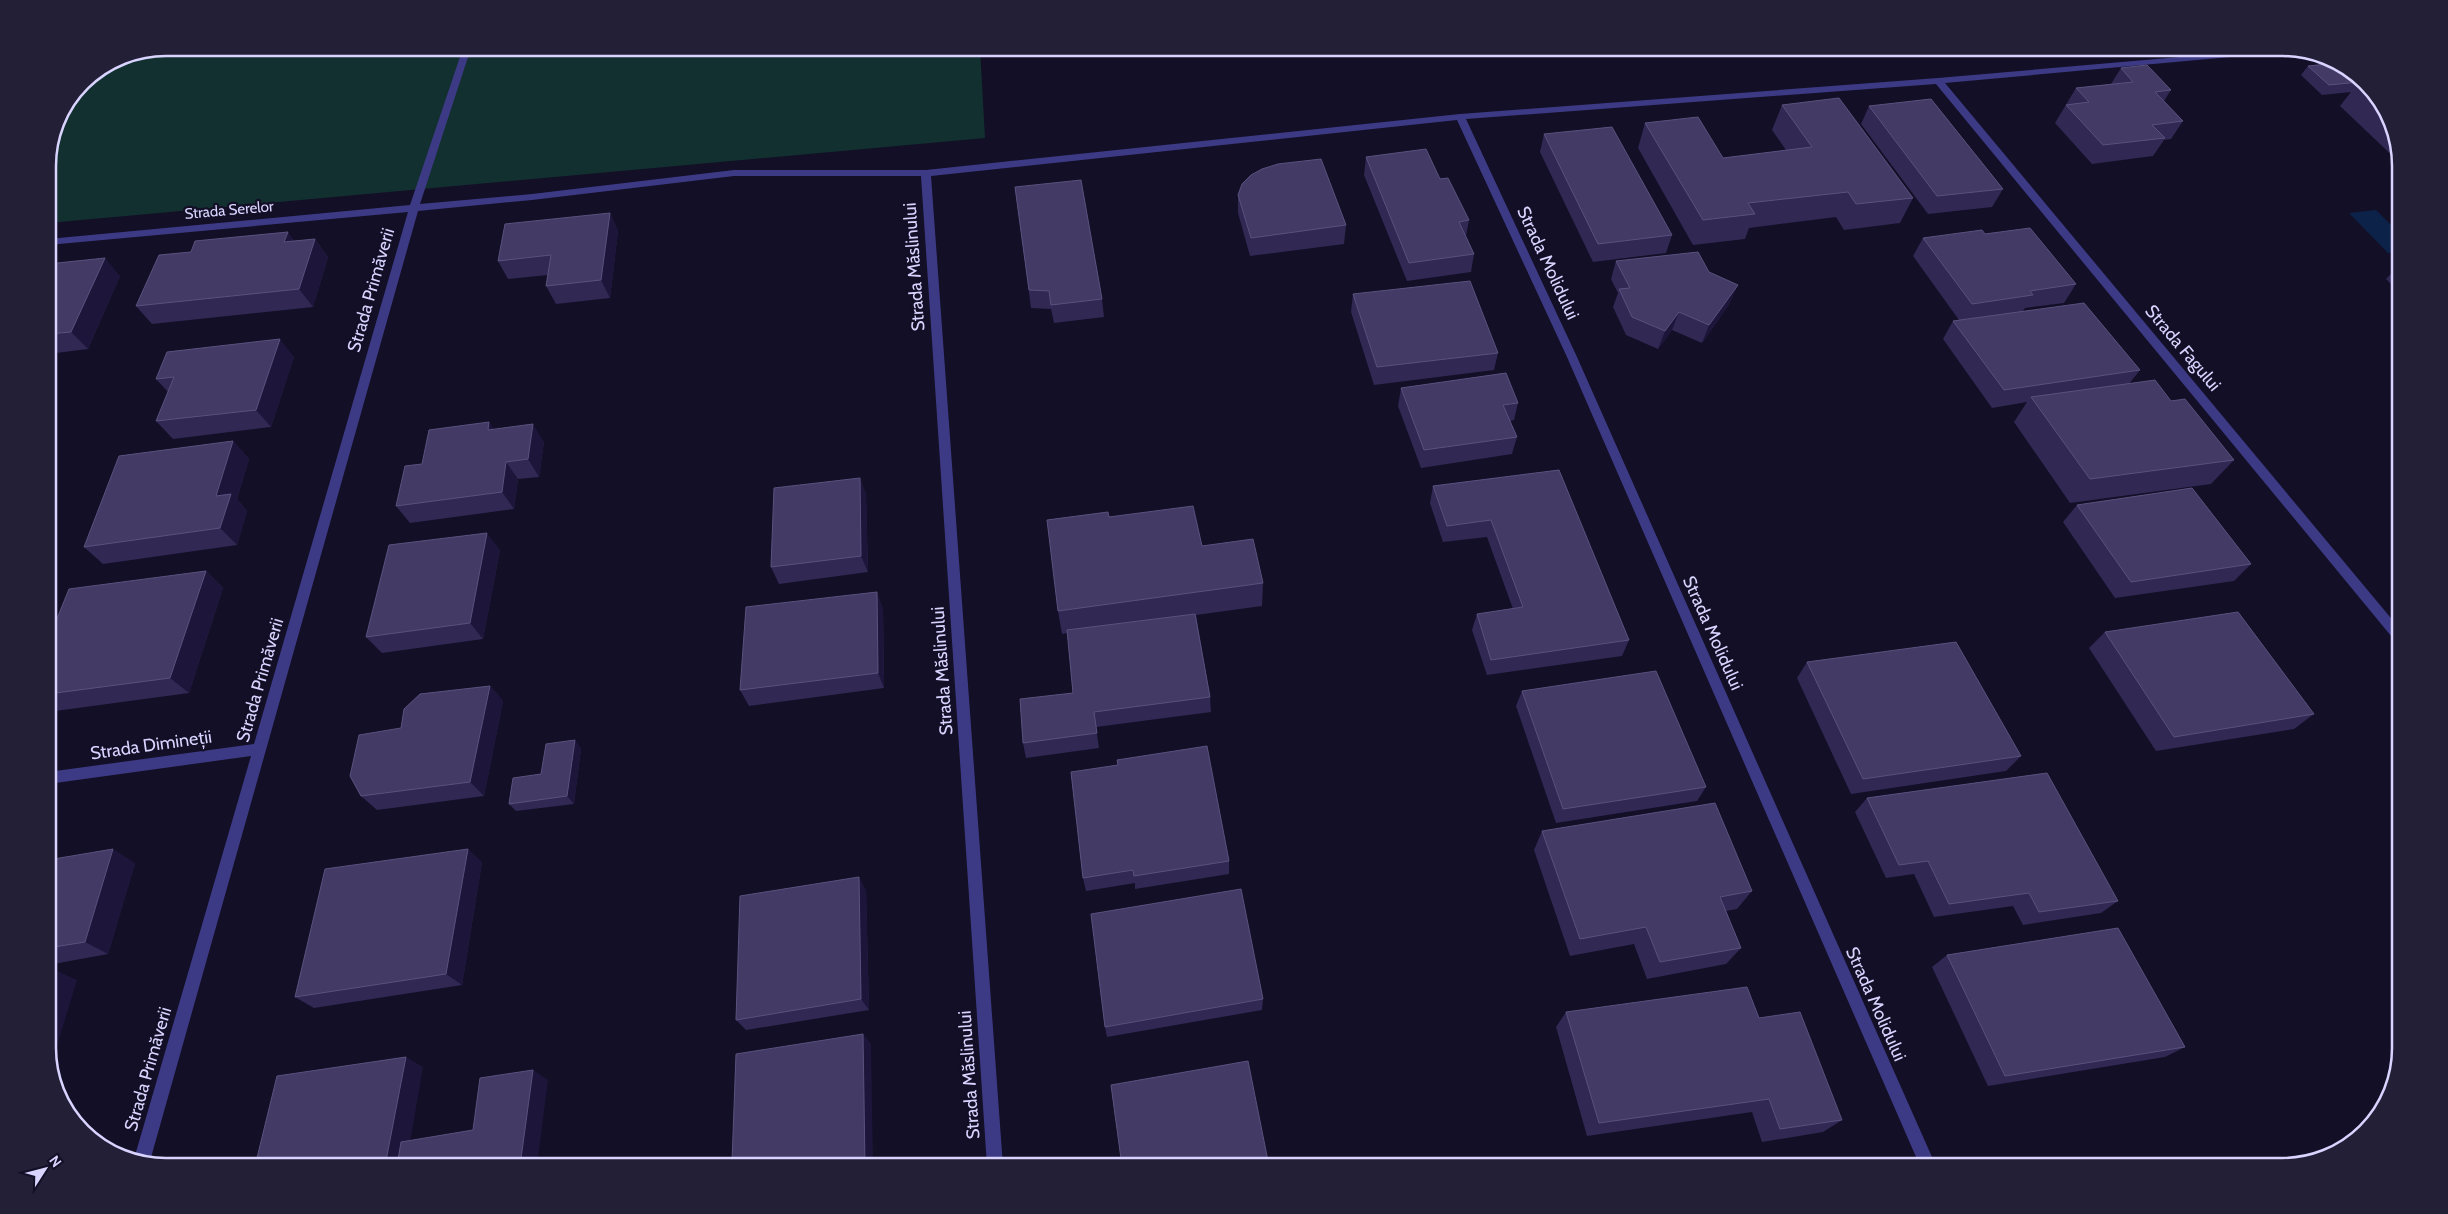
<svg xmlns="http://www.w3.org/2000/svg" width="2448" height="1214" font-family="Cabin,sans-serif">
<rect width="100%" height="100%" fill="#130f26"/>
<path fill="#12302f" d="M166,48H980L985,138L48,223V159L57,121L83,82L121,56Z"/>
<path fill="#0c2248" d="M2376,210L2400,234V252L2388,253L2349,213Z"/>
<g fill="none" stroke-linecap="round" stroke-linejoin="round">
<path fill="#3d3a85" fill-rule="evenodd" d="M463,48H471L420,204L532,194L734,170H926L1460,114L1938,78L2284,48L2296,51L1945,83L2400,629V643L2396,642L1936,84L1466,119L1577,357L1936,1166H1920L1567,357L1457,120L931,176L1003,1166H987L921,176H734L532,200L418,211L150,1161L149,1163L134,1159L251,756L48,784V772L254,744L408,212L48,245V239L410,205Z"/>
</g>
<g fill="#312854">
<path d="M2337,63L2381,101L2400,159V163L2340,106L2351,92L2322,95L2301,75L2308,66Z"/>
<path d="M2121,68L2171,90L2164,101L2183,121L2171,139L2164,140L2153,156L2092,164L2055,123L2076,88L2111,84Z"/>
<path d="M1782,105L1913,198L1900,223L1844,230L1836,217L1749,228L1745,239L1693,245L1638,148L1645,123L1723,158L1786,150L1772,130Z"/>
<path d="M1869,106L2003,189L1992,207L1928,214L1861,124Z"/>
<path d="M1544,134L1672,235L1666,253L1593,262L1540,152Z"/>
<path d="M1366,157L1440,179L1469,220L1466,236L1474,254L1471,272L1407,281L1364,175Z"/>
<path d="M1015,187L1102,299L1104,317L1054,323L1051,309L1031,308Z"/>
<path d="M1238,195L1346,225L1344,244L1250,256L1238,213Z"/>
<path d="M610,213L618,231L610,298L556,304L546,286L548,275L508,279L498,261Z"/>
<path d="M1985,234L2076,284L2064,303L2025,308L2023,311L2140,370L2129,384L2171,401L2234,460L2211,484L2070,503L2014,422L2027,402L1992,408L1943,339L1953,321L1959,320L1913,256L1923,238Z"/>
<path d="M315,239L328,257L313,307L152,324L136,306L294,241Z"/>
<path d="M1616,261L1709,272L1730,303L1702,343L1672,330L1658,349L1626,335L1613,307L1618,293L1611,279Z"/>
<path d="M48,264L120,276L88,349L48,354Z"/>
<path d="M2400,264V293L2386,279Z"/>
<path d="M1353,294L1498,353L1494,370L1374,385L1351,312Z"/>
<path d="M294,357L271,427L173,439L156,421L168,392L156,379Z"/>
<path d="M1401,388L1518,403L1514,420L1510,421L1517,437L1512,454L1421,468L1398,406Z"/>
<path d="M494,429L544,442L539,477L518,479L514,509L410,523L396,506L422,464Z"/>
<path d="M233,441L249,459L237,499L247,511L237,545L103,564L84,547Z"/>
<path d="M1559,470L1629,640L1622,656L1487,675L1472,630L1477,614L1513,609L1487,537L1443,542L1430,503L1433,486Z"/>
<path d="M860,478L866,495L868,572L779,584L771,567Z"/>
<path d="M2077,505L2251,564L2234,581L2115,598L2063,522Z"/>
<path d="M1109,517L1202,546L1263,583L1262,606L1196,615L1210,697L1211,712L1096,727L1099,748L1026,758L1023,743L1073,693L1067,633L1062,634L1058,611Z"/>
<path d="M500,550L483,639L382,653L366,637Z"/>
<path d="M206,571L223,588L189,693L48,712V641Z"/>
<path d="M883,608L884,688L749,706L740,690Z"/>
<path d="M2105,632L2314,714L2294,729L2156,751L2089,648Z"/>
<path d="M1807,662L2021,756L2006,771L1851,794L1797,678Z"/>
<path d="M490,686L503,701L484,796L377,810L361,796L401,728Z"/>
<path d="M1522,691L1706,787L1697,801L1556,823L1516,706Z"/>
<path d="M581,748L574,804L516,811L509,804L541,774Z"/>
<path d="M1071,772L1229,861V874L1135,889V883L1086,891L1083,878Z"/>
<path d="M1867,798L2118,901L2101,913L2023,925L2013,906L1934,917L1914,874L1886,878L1855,812Z"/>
<path d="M1542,831L1752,891L1737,909L1726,911L1741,948L1726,964L1647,979L1634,944L1570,956L1534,850Z"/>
<path d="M48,860L135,863L108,954L48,965Z"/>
<path d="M482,862L462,985L314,1008L295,997Z"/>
<path d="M866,890L869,1010L746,1030L736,1020Z"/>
<path d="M1947,955L2185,1047L2165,1057L1988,1086L1932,967Z"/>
<path d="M1263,999L1262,1010L1107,1037L1105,1027Z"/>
<path d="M1566,1012L1759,1018L1842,1120L1823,1132L1762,1142L1752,1112L1587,1136L1556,1027Z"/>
</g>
<g fill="#1d163a">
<path d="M610,213L618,231L610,298L601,280Z"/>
<path d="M288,232L301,250L284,242Z"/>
<path d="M315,239L328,257L313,307L299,289Z"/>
<path d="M105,258L120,276L88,349L71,332Z"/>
<path d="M1738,285L1730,303L1702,343L1709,325Z"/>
<path d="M1679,312L1672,330L1658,349L1665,331Z"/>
<path d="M280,339L294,357L271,427L256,410Z"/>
<path d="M489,422L501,439L488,430Z"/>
<path d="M533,424L544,442L539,477L528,459Z"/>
<path d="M233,441L249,459L237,499L247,511L237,545L220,528L216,496Z"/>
<path d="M506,462L518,479L514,509L502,492Z"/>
<path d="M860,478L866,495L868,572L861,556Z"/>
<path d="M487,533L500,550L483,639L470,623Z"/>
<path d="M206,571L223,588L189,693L170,678Z"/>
<path d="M877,592L883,608L884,688L878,673Z"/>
<path d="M490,686L503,701L484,796L470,782Z"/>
<path d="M575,740L581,748L574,804L567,796Z"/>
<path d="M113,849L135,863L108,954L85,942Z"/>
<path d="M468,849L482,862L462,985L446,974Z"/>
<path d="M859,877L866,890L869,1010L861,999Z"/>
<path d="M53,969L77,980L51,1065L48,1056V985Z"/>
<path d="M863,1034L871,1044L873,1166H865Z"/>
<path d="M406,1057L423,1067L406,1166H385Z"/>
<path d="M533,1070L548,1080L537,1166H520Z"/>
</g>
<g fill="#433a66" stroke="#5a527e">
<path d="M2337,63L2359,82L2329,85L2308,66Z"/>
<path d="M2147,65L2171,90L2155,92L2183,121L2152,125L2165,138L2103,145L2066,105L2089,102L2076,88L2133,82L2121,68Z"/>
<path d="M1839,98L1913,198L1856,204L1848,192L1748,203L1755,214L1703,220L1645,123L1698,117L1723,158L1812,147L1782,105Z"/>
<path d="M1931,99L2003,189L1937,196L1869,106Z"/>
<path d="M1612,127L1672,235L1598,244L1544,134Z"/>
<path d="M1426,149L1440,179L1448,178L1469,220L1459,222L1474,254L1409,263L1366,157Z"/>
<path d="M1321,159L1346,225L1251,238L1238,195L1242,184L1251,175L1262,169L1278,164Z"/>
<path d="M1081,180L1102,299L1051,305L1049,291L1029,290L1015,187Z"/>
<path d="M610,213L601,280L546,286L551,255L498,261L505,224Z"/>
<path d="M2030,228L2076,284L2030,291L2033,295L1972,304L1923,238L1982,230L1985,234Z"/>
<path d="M288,232L284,242L315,239L299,289L136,306L159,255L191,252L195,241Z"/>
<path d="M1698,252L1709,272L1738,285L1709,325L1679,312L1665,331L1632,317L1619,289L1630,288L1616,261Z"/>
<path d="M105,258L71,332L48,334V264Z"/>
<path d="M1470,281L1498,353L1377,367L1353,294Z"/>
<path d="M2084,303L2140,370L2004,390L1953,321Z"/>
<path d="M280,339L256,410L156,421L174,377L156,379L167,352Z"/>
<path d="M1506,373L1518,403L1503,405L1517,437L1424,450L1401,388Z"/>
<path d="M2155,380L2171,401L2185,399L2234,460L2090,479L2031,397Z"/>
<path d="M489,422L488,430L533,424L528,459L506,462L502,492L396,506L405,466L422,464L429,430Z"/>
<path d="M233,441L216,496L231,494L220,528L84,547L119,456Z"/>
<path d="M1559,470L1629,640L1491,660L1477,614L1523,607L1491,520L1447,526L1433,486Z"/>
<path d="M860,478L861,556L771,567L774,488Z"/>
<path d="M2192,488L2251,564L2131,582L2077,505Z"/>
<path d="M1193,506L1202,546L1253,539L1263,583L1058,611L1047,520L1108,512L1109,517Z"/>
<path d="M487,533L470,623L366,637L389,545Z"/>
<path d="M206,571L170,678L48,694V641L69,589Z"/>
<path d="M877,592L878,673L740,690L746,607Z"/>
<path d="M2238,612L2314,714L2174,737L2105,632Z"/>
<path d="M1195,614L1210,697L1094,712L1097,733L1023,743L1020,699L1073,693L1067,630Z"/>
<path d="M1956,642L2021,756L1863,779L1807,662Z"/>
<path d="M1656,671L1706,787L1563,809L1522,691Z"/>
<path d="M490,686L470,782L361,796L350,776L359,735L401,728L404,709L420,694Z"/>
<path d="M575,740L567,796L509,804L513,778L541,774L546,744Z"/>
<path d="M1207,746L1229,861L1134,876L1133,870L1083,878L1071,772L1118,765L1117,760Z"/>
<path d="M2047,773L2118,901L2039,912L2029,893L1949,904L1928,861L1899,865L1867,798Z"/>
<path d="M1715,803L1752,891L1720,897L1741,948L1660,962L1646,927L1580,939L1542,831Z"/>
<path d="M113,849L85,942L48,948V860Z"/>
<path d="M468,849L446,974L295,997L325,869Z"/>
<path d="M859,877L861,999L736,1020L740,896Z"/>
<path d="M1241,889L1263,999L1105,1027L1091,914Z"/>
<path d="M2118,928L2185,1047L2005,1076L1947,955Z"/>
<path d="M53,969L48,985V970Z"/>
<path d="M1747,987L1759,1018L1800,1012L1842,1120L1780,1129L1769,1099L1599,1123L1566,1012Z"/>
<path d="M863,1034L865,1166H705L732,1162L736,1054Z"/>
<path d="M406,1057L385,1166H255L277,1076Z"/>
<path d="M1248,1061L1269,1166H1122L1111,1085Z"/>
<path d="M533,1070L520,1166H397L401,1142L473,1130L480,1078Z"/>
</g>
<g text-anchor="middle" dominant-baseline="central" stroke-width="4.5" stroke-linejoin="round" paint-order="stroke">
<g font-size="15" fill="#d9d4ff" stroke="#130f26">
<text transform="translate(229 210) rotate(-5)">Strada Serelor</text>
</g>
<g font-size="18" fill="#d9d4ff" stroke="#130f26">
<text transform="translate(1548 263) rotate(65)">Strada Molidului</text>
<text transform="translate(914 267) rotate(-94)">Strada Măslinului</text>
<text transform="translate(371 290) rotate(-74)">Strada Primăverii</text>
<text transform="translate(2183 348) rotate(50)">Strada Fagului</text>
<text transform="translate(1713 633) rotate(66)">Strada Molidului</text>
<text transform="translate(942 671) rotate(-94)">Strada Măslinului</text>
<text transform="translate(260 680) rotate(-74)">Strada Primăverii</text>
<text transform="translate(151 745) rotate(-8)">Strada Dimineții</text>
<text transform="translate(1876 1004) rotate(66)">Strada Molidului</text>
<text transform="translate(148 1069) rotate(-74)">Strada Primăverii</text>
<text transform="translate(969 1075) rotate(-94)">Strada Măslinului</text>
</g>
</g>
<path d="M0 0H2448V1214H0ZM166 56H2282A110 110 0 0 1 2392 166V1048A110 110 0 0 1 2282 1158H166A110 110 0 0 1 56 1048V166A110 110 0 0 1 166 56Z" fill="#231f37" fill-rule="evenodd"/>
<path fill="none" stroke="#d9d4ff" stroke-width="2.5" d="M166 56H2282A110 110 0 0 1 2392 166V1048A110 110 0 0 1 2282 1158H166A110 110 0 0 1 56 1048V166A110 110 0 0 1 166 56Z"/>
<g transform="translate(45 1169) rotate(54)" stroke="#130f26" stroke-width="4" paint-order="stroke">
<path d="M0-4L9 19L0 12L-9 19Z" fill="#d9d4ff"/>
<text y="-8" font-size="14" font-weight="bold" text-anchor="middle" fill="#d9d4ff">N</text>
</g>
</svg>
